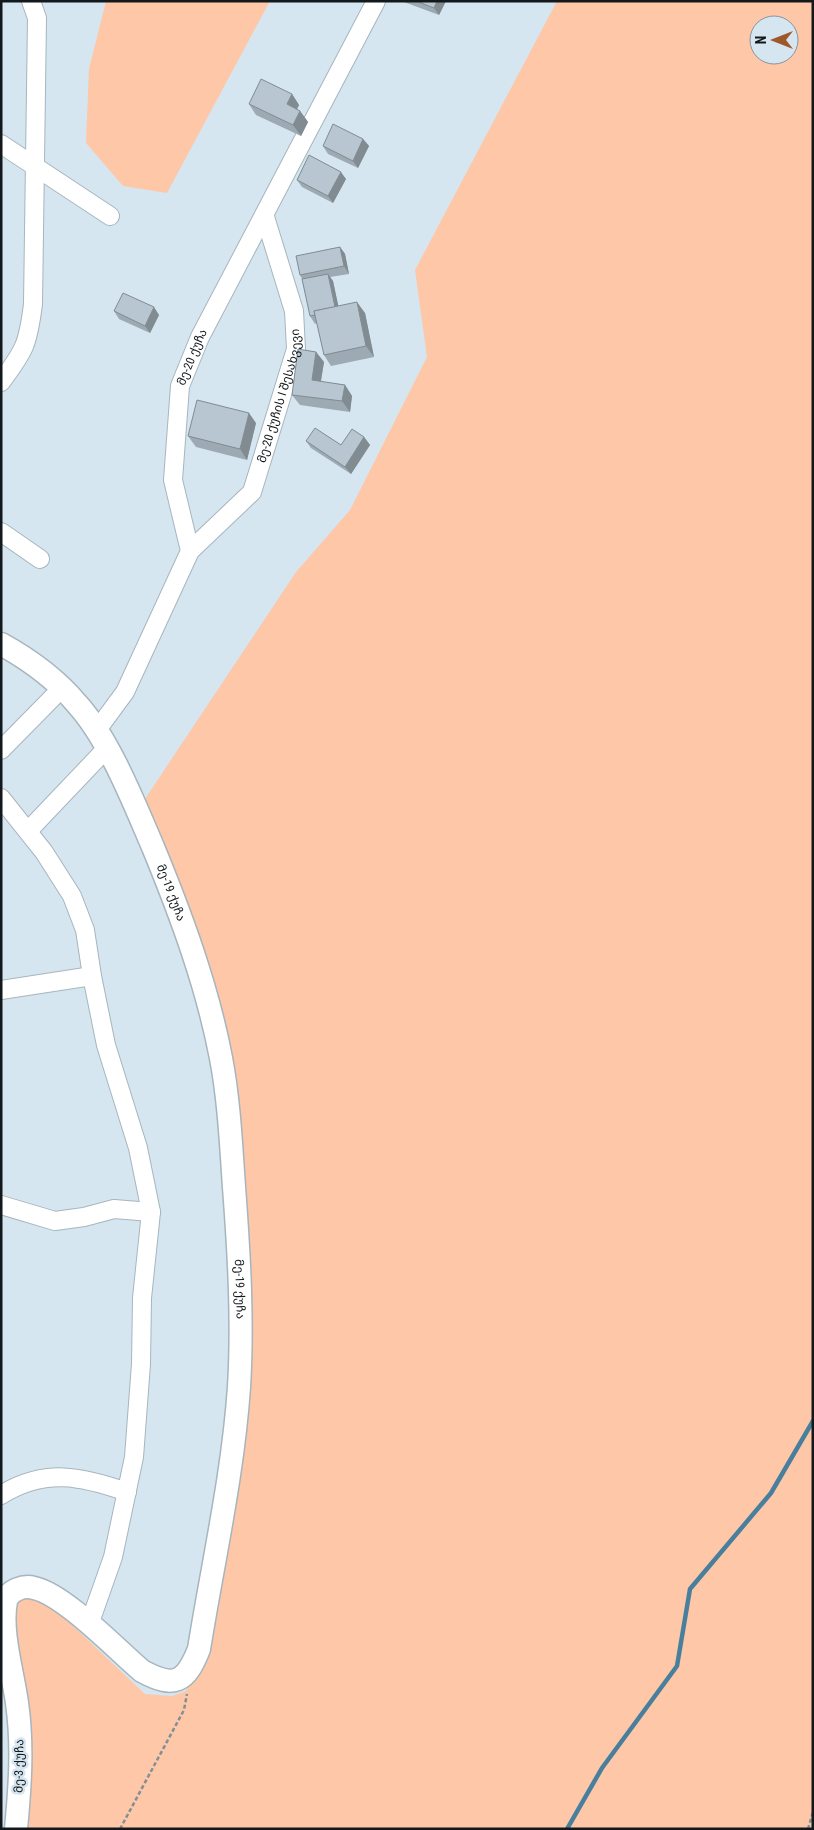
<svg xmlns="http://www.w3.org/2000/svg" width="814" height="1830" font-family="'Roboto Condensed','Noto Sans Georgian',sans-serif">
<rect width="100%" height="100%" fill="#d6e6f0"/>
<g fill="#fec7a7" fill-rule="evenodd">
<path d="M106,1H270L167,193L123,186L86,143L89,69Z"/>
<path d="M557,1H813V1829H22L12,1631L14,1603C29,1592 39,1598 53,1607L145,1694L172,1696L186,1691L207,1656L230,1519L238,1139L230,1048L193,927L143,802L296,572L350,510L427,357L415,270ZM759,25H789V55H759Z"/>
</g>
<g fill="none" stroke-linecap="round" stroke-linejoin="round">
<path stroke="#487f9d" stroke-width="4.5" d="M567,1829L602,1768L677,1666L690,1589L771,1493L813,1421"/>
<defs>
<g id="minor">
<path d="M1,144L110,216"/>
<path d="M1,382C25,350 28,344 33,304L37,18L31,1"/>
<path d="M1,532L40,559"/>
<path id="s1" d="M190,551L252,492L296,349L294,311L265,217"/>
<path id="s2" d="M97,730L125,692L190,551L173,480L180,386L200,337L376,1"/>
<path d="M1,750L62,688"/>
<path d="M1,798L44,852L72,896L85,930L92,976L106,1045L138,1148L151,1212L142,1298L141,1364L134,1457L113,1557L89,1625"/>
<path d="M28,831L106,749"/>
<path d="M1,990L92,976"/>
<path d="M1,1205L55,1221L84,1217L114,1209L151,1212"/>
<path d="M1,1495C45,1468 81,1476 127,1492"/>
</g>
<g id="tertiary">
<path id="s3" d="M1,644C30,660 56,679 77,704C109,739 134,803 153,847C181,915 207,985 221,1058C229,1100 231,1144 234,1187C239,1253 243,1321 239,1387C233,1475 213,1562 199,1649C186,1682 175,1689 142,1671C118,1651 64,1594 34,1588C24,1585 9,1590 6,1601C0,1631 13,1673 17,1703C23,1745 20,1787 16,1829"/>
</g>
</defs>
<use href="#minor" stroke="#a6b5be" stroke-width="20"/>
<use href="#tertiary" stroke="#a6b5be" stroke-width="25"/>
<g stroke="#838f96" stroke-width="2.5" stroke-dasharray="4 2.5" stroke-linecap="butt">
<path d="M120,1829L184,1710L187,1694"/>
<path d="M808,1829L813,1812"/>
</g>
<use href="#minor" stroke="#fff" stroke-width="18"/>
<use href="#tertiary" stroke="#fff" stroke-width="22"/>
</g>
<g fill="#9daab3">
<path d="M403,1H446L439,15L404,2Z"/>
<path d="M292,94L299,105L297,109L300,111L308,122L301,136L256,115L249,104Z"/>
<path d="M363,139L369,146L358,168L328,154L323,146Z"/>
<path d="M346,179L333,203L302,187L297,180Z"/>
<path d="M340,247L345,254L349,274L330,277L333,281L338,306L365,313L374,357L331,366L324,355L317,323L315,324L310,316L302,279L300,275Z"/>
<path d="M114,311L159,315L150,333L119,319Z"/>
<path d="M316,352L324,362L321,382L345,385L352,396L350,412L300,405L292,395Z"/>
<path d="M256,423L247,460L196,447L188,436Z"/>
<path d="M364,437L370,445L351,474L311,448L306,441L341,445Z"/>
</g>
<g fill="#808b92">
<path d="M437,1H446L439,15L434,8Z"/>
<path d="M292,94L299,105L294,115L287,104Z"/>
<path d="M300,111L308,122L301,136L293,125Z"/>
<path d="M363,139L369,146L358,168L353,161Z"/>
<path d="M341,172L346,179L333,203L328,196Z"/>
<path d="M340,247L345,254L349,274L344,266Z"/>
<path d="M328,274L333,281L341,318L336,311Z"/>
<path d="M357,302L365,313L374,357L366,346Z"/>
<path d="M154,307L159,315L150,333L145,326Z"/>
<path d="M316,352L324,362L319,391L312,380Z"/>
<path d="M345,385L352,396L350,412L342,401Z"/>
<path d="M249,413L256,423L247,460L240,449Z"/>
<path d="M364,437L370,445L351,474L345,467Z"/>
</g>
<g fill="#b7c6d0" stroke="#808b92">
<path d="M416,1H437L434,8Z"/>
<path d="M261,79L292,94L287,104L300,111L293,125L249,104Z"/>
<path d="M333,124L363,139L353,161L323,146Z"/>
<path d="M309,155L341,172L328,196L297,180Z"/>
<path d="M340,247L344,266L300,275L296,256Z"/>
<path d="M328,274L335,307L314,311L315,315L310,316L302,279Z"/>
<path d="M123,293L154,307L145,326L114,311Z"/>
<path d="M357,302L366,346L324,355L314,311Z"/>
<path d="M298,349L316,352L312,380L345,385L342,401L292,395Z"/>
<path d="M197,400L249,413L240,449L188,436Z"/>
<path d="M315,428L341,445L352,429L364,437L345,467L306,441Z"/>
</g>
<g text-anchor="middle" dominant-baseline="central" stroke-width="5" stroke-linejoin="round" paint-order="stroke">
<g font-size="12" fill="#12181b" stroke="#d6e6f0">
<text stroke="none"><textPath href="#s2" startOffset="401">მე-20 ქუჩა</textPath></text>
<text stroke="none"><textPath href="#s1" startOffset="186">მე-20 ქუჩის I შესახვევი</textPath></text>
<text stroke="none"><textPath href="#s3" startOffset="309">მე-19 ქუჩა</textPath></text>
<text stroke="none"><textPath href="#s3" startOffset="714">მე-19 ქუჩა</textPath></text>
<text transform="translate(19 1766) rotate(-89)">მე-3 ქუჩა</text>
</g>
</g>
<rect width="814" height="1830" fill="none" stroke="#12181b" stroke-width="5"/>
<g transform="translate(774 40) rotate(270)"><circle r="24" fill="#d6e6f0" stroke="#88949b"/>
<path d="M0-4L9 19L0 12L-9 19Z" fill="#9d592b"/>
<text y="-8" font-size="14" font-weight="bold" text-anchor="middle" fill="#12181b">N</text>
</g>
</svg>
